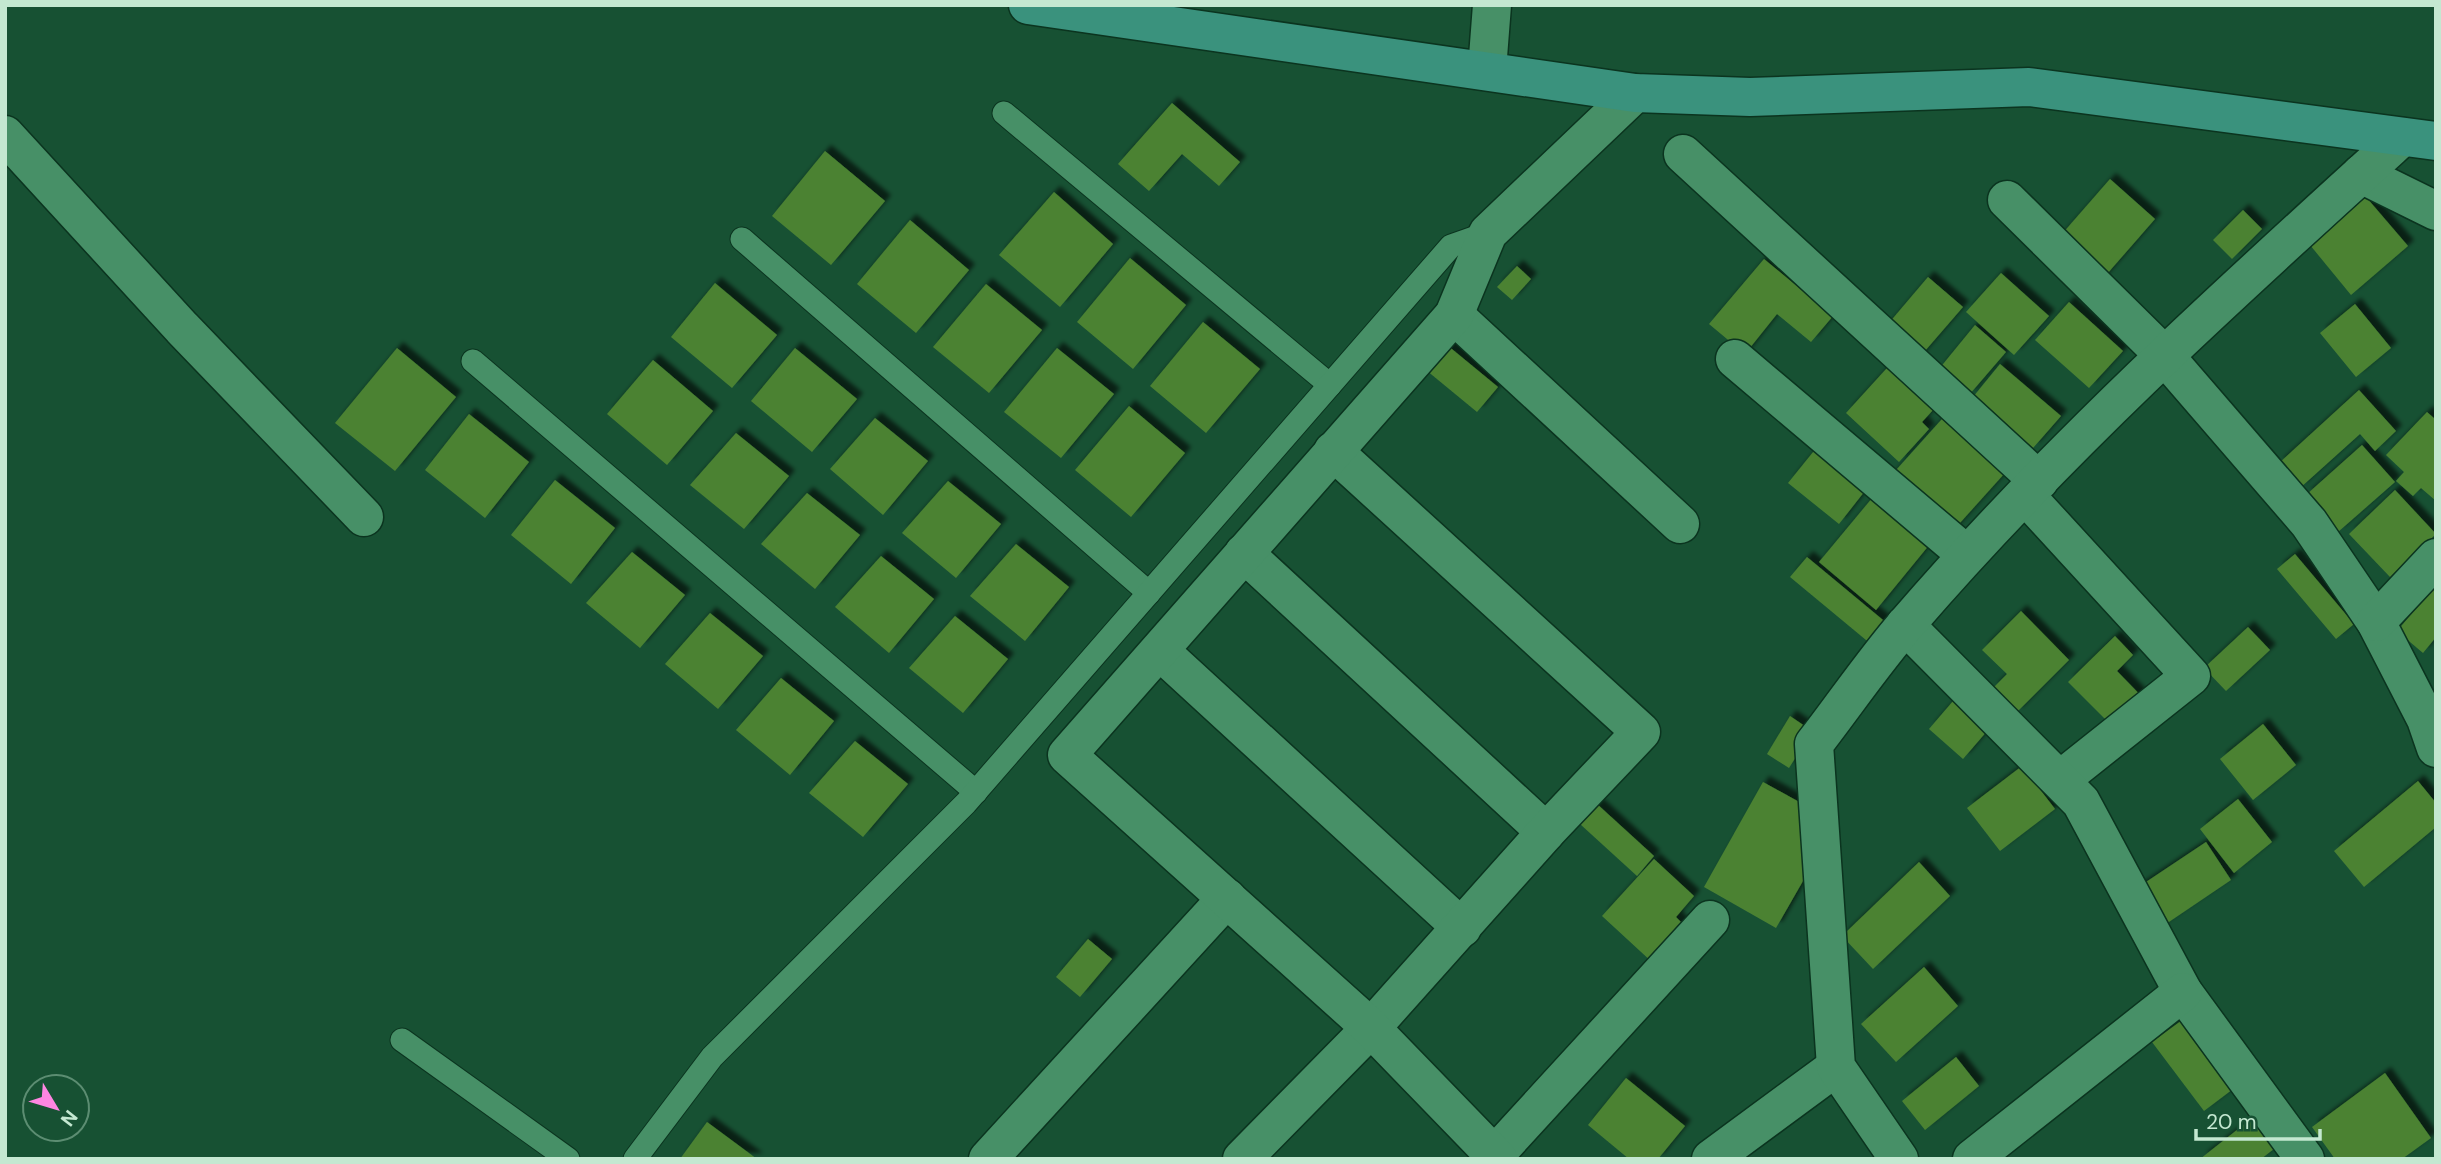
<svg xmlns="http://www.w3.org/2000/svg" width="2441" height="1164" font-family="'DM Sans',sans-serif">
<defs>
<filter id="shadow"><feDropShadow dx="6" dy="-6" stdDeviation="2" flood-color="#0009"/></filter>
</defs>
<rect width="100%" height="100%" fill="#175133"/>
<g fill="#4c8233" filter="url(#shadow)">
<path d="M1172,103L1240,162L1219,186L1182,154L1149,191L1118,164Z"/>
<path d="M825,151L885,201L831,265L772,216Z"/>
<path d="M2110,179L2155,219L2100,282L2055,242Z"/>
<path d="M1054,192L1113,244L1060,307L999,255Z"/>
<path d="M2366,197L2408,246L2351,295L2310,245Z"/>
<path d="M2243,210L2262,229L2232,259L2213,240Z"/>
<path d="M910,220L969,270L916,333L857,284Z"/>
<path d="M1130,258L1186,305L1133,369L1077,322Z"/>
<path d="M1764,259L1833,316L1811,342L1777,314L1745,354L1709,324Z"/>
<path d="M1517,266L1531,279L1512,300L1497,287Z"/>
<path d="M2001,273L2049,316L2014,355L1966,312Z"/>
<path d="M1928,277L1963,307L1918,359L1883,330Z"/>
<path d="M715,283L777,335L732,388L671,337Z"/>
<path d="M986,284L1042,330L989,393L933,347Z"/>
<path d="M2069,302L2123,351L2089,388L2035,340Z"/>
<path d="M2355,304L2391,348L2356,377L2320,333Z"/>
<path d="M1203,322L1260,369L1206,433L1150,386Z"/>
<path d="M1975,325L2006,352L1969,395L1939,369Z"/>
<path d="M1447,345L1498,387L1477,412L1426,370Z"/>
<path d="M397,348L456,397L395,471L335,423Z"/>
<path d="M795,348L857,399L812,452L751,401Z"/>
<path d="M1057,348L1114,394L1061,458L1004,412Z"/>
<path d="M653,360L713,411L667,465L607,414Z"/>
<path d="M2000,364L2061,416L2033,448L1973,397Z"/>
<path d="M1887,368L1933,410L1922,422L1929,429L1899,462L1846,413Z"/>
<path d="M2359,390L2396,431L2375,451L2360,434L2300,488L2278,464Z"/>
<path d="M1129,406L1185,453L1131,517L1075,470Z"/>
<path d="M2427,412L2436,420V501L2421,488L2413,496L2396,481L2404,472L2386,455Z"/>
<path d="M469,414L529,462L485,518L425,470Z"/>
<path d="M875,418L928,461L883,515L830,469Z"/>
<path d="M1942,419L2004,474L1950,534L1888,479Z"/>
<path d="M736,433L789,476L744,529L690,485Z"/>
<path d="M2362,445L2395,482L2338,532L2306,495Z"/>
<path d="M1818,446L1868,487L1839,524L1788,483Z"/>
<path d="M555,480L615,528L571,584L511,535Z"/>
<path d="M948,481L1001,524L956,578L902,533Z"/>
<path d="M2395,490L2436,534L2390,577L2349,534Z"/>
<path d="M807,493L860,535L815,589L761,544Z"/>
<path d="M1873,497L1930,544L1876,610L1819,562Z"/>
<path d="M1016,544L1069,587L1025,641L970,596Z"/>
<path d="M632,552L685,595L640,648L586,603Z"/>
<path d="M2295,554L2354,624L2336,639L2277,569Z"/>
<path d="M881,556L934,599L889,653L835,607Z"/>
<path d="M1807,557L1889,625L1872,645L1790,577Z"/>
<path d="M2436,585V637L2423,653L2397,631Z"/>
<path d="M2021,611L2069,660L2016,713L1992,689L2007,674L1982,650Z"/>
<path d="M710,613L763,656L718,709L665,664Z"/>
<path d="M955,616L1008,659L963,713L909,668Z"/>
<path d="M2248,627L2270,650L2226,691L2204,668Z"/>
<path d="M2115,636L2133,655L2117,671L2148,703L2118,732L2068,682Z"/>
<path d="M781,678L834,721L790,775L736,730Z"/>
<path d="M1960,693L1994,723L1963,759L1929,729Z"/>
<path d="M1790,716L1812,731L1789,768L1767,754Z"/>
<path d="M2263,724L2296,765L2253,800L2220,759Z"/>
<path d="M855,741L908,784L863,837L809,793Z"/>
<path d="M2022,766L2055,809L2000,851L1967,808Z"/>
<path d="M2418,781L2436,803V827L2364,887L2334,851Z"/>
<path d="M1763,782L1801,803L1811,867L1776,928L1704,887Z"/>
<path d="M2238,799L2272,842L2234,873L2200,829Z"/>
<path d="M1597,804L1654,856L1637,876L1580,824Z"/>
<path d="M2206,842L2231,880L2160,928L2134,890Z"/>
<path d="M1654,859L1694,896L1676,917L1686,927L1653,963L1602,916Z"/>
<path d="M1919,862L1950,896L1873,969L1842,936Z"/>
<path d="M1088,939L1112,959L1080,997L1056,977Z"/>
<path d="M1924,967L1958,1006L1896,1062L1861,1024Z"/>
<path d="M2185,1018L2237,1086L2204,1111L2152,1042Z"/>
<path d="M1956,1057L1979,1086L1925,1130L1902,1101Z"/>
<path d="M2385,1073L2431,1138L2402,1159H2335L2312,1127Z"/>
<path d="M1626,1078L1685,1126L1658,1159H1629L1588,1125Z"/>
<path d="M2256,1115L2279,1145L2261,1159H2200Z"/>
<path d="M707,1122L757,1159H680Z"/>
</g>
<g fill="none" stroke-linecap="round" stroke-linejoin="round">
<defs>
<g id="lane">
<path d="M1004,113L1330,385"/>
<path d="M742,239L1149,593"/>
<path d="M473,361L976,792"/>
<path d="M402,1040L568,1159"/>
<path d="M635,1159L712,1057L966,803L1451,246L1488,233"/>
</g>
<g id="street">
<path d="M1487,70L1492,5"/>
<path d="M5,135L182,328L364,517"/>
<path d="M1683,154L2039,481"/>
<path d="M2361,174L2436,211"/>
<path d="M2007,200L2163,354L2309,523L2376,622L2426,719L2436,748"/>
<path d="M1454,315L1680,524"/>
<path d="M1735,359L1967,555"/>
<path d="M2025,495L2191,676L2060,780"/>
<path d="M1244,553L1546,832"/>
<path d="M2376,622L2436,558"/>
<path d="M1905,625L2081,802L2183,992L2305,1159"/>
<path d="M1160,651L1462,928"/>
<path d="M988,1159L1227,898"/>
<path d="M1242,1159L1371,1028L1546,832L1641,732L1333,451"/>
<path d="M1491,1159L1710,920"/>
<path d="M1498,1159L1371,1028L1067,755L1454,315L1488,233L1635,93"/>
<path d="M1711,1159L1836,1067"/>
<path d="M1899,1159L1836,1067L1814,744C1845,704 1874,661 1908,622C2059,447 2231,292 2402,137"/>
<path d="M1972,1159L2183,992"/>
</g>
<path id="secondary" d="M1028,5L1635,93L1750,97L2029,87L2436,141"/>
</defs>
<use href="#lane" stroke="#0b341f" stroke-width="25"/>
<use href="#street" stroke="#0b341f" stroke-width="41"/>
<use href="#secondary" stroke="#0b341f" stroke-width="41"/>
<use href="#lane" stroke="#479067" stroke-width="23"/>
<use href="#street" stroke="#479067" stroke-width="38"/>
<use href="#secondary" stroke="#3a927d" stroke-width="38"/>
</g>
<rect width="2441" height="1164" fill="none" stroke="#c4e8d1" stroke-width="14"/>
<g transform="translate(56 1108) rotate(128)"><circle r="33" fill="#175133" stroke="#5c8d72" stroke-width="2"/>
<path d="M0-5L12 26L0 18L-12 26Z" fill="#fe86e1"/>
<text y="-10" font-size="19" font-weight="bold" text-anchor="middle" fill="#c4e8d1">N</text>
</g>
<path d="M2196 1129v10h124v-10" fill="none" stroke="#c4e8d1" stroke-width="3.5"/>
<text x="2206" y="1129" font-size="21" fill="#c4e8d1" stroke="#175133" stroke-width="5" paint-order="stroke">20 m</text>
</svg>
